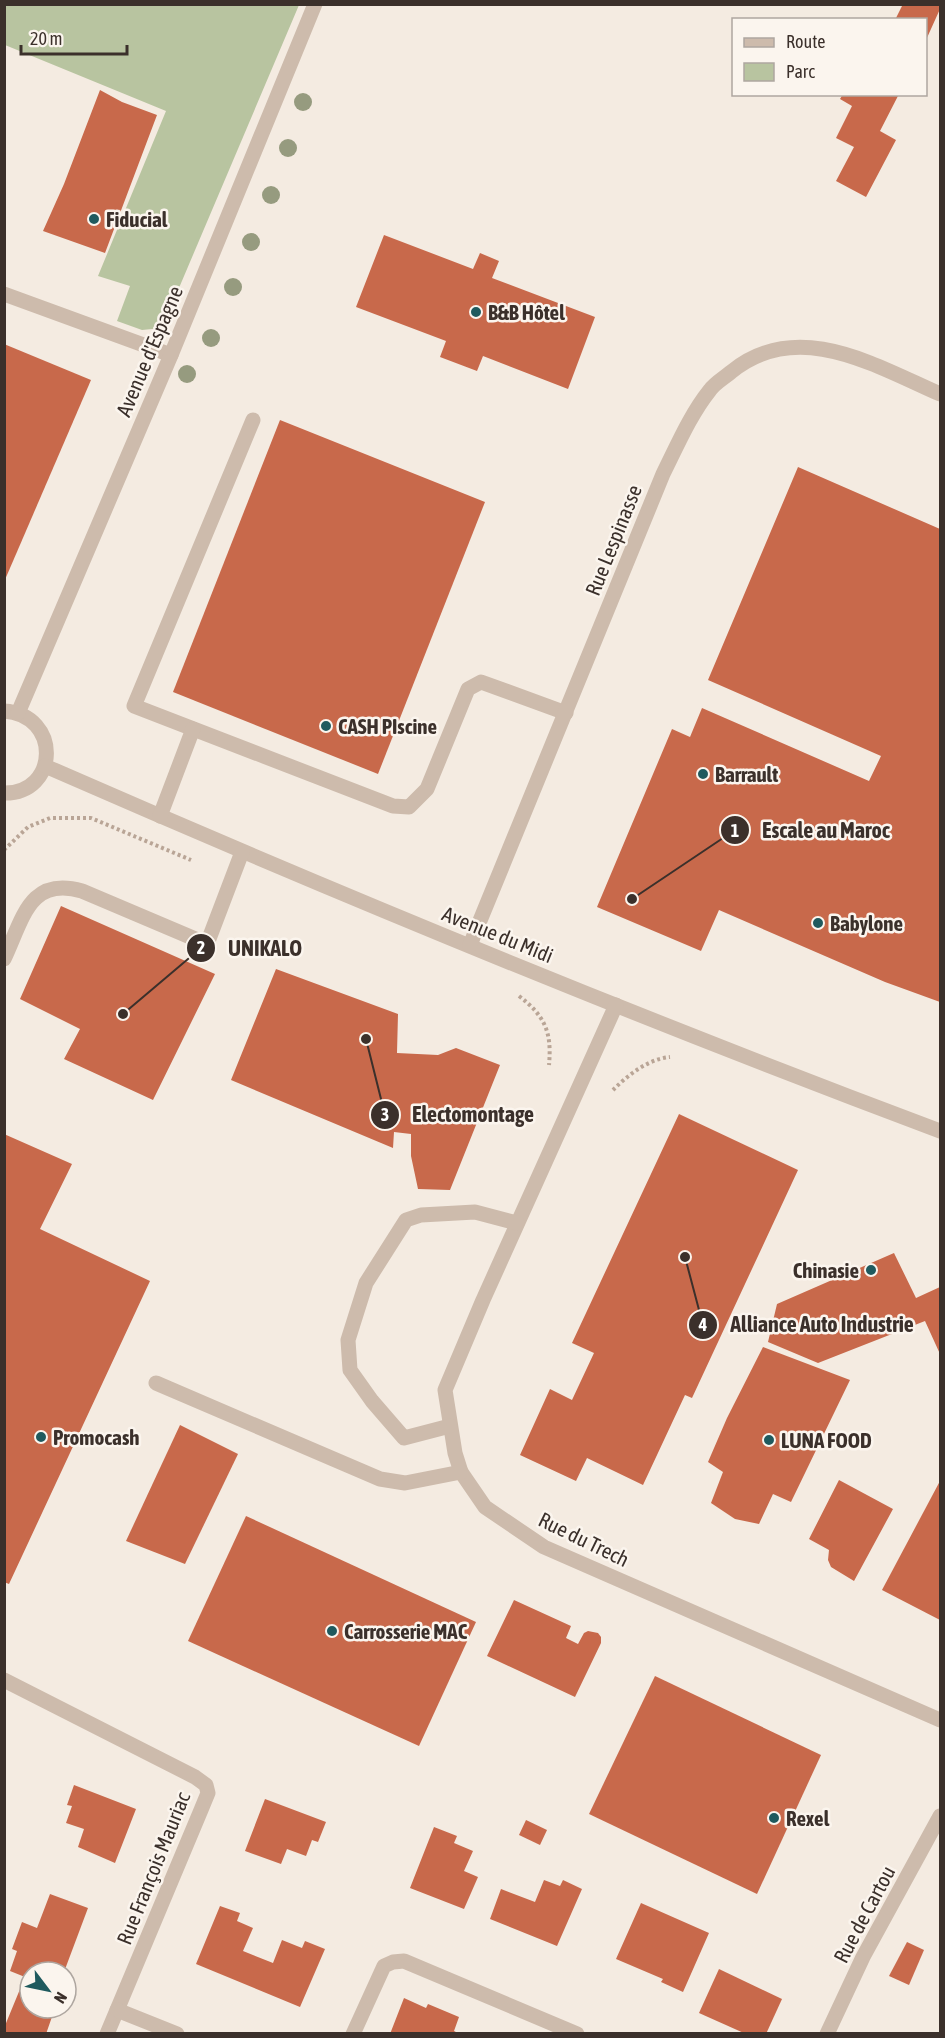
<svg xmlns="http://www.w3.org/2000/svg" width="945" height="2038" font-family="'Asap Condensed',sans-serif">
<rect width="100%" height="100%" fill="#f4ebe1"/>
<path fill="#b8c4a0" d="M4,5H299L162,328L142,330L117,321L130,286L98,276L166,111L5,45Z"/>
<g fill="#c8694b">
<path d="M903,4H940V9L926,40V20H895Z"/>
<path d="M100,90L122,102L157,115L105,253L43,231L64,184Z"/>
<path d="M843,94H899L880,131L896,140L866,197L836,181L854,147L836,138L852,106L840,99Z"/>
<path d="M384,235L473,269L480,253L499,261L492,278L595,317L568,389L483,356L477,371L440,357L446,341L356,307Z"/>
<path d="M4,344L91,380L4,582Z"/>
<path d="M280,420L485,502L378,774L173,692Z"/>
<path d="M798,467L940,529V1002L885,982L719,910L701,951L597,907L672,729L690,737L702,708L869,781L881,756L708,680Z"/>
<path d="M61,906L215,974L153,1100L64,1059L80,1029L20,999Z"/>
<path d="M276,969L398,1014L397,1053L438,1055L456,1048L500,1065L450,1190L418,1189L411,1156V1134L394,1132L393,1148L231,1080Z"/>
<path d="M679,1114L798,1170L692,1398L685,1395L643,1485L587,1458L576,1481L520,1455L550,1389L572,1400L594,1353L572,1343Z"/>
<path d="M4,1134L72,1164L40,1229L150,1281L9,1584L4,1582Z"/>
<path d="M894,1253L916,1298L940,1287V1354L925,1321L818,1363L768,1342L777,1304Z"/>
<path d="M763,1347L850,1380L791,1502L773,1494L759,1524L735,1519L711,1503L723,1472L708,1462L727,1418Z"/>
<path d="M180,1425L238,1454L185,1564L126,1541Z"/>
<path d="M839,1480L893,1509L854,1581L831,1567L828,1560L829,1550L809,1539Z"/>
<path d="M940,1481V1620L882,1590Z"/>
<path d="M246,1516L476,1622L419,1746L188,1641Z"/>
<path d="M514,1600L571,1626L566,1638L578,1644L584,1633L588,1631L598,1633L601,1637V1643L575,1697L487,1656Z"/>
<path d="M655,1676L821,1755L757,1894L589,1814Z"/>
<path d="M74,1785L136,1809L115,1863L78,1847L84,1829L66,1823L72,1806L67,1805Z"/>
<path d="M265,1799L326,1822L318,1842L312,1840L306,1856L287,1849L281,1864L245,1851Z"/>
<path d="M526,1820L547,1830L540,1845L519,1835Z"/>
<path d="M434,1827L457,1836L454,1843L473,1851L464,1871L478,1877L464,1909L410,1888Z"/>
<path d="M544,1880L560,1886L563,1880L582,1889L557,1946L490,1919L501,1889L535,1902Z"/>
<path d="M50,1894L88,1908L64,1972H30V2008H62L60,2014L54,2011L46,2034H4V2028L25,1977L10,1971L17,1951L12,1949L22,1922L37,1928Z"/>
<path d="M641,1903L709,1933L683,1992L661,1982L663,1979L616,1959Z"/>
<path d="M220,1906L240,1913L237,1921L253,1928L243,1951L273,1963L282,1940L302,1948L305,1941L325,1949L300,2007L196,1964Z"/>
<path d="M907,1942L924,1950L909,1985L889,1976Z"/>
<path d="M719,1969L782,1999L766,2034H746L699,2013Z"/>
<path d="M404,1998L426,2008L428,2004L459,2017L454,2031L460,2034H390Z"/>
</g>
<g fill="none" stroke-linecap="round" stroke-linejoin="round">
<g stroke="#b9a596" stroke-width="4" stroke-dasharray="3 3" stroke-linecap="butt">
<path d="M4,850L28,827L50,818H91L191,860"/>
<path d="M519,996C545,1016 552,1032 549,1065"/>
<path d="M613,1090C628,1075 648,1059 670,1057"/>
</g>
<g stroke="#cdbbac" stroke-width="15">
<path d="M4,294L171,355"/>
<path d="M253,420L134,706L393,806L409,807L427,789L468,689L481,682L566,713"/>
<path d="M4,711C62,715 59,794 4,793"/>
<path d="M18,713L171,355L315,4"/>
<path d="M45,766C340,895 639,1018 940,1131"/>
<path d="M160,816L193,729"/>
<path d="M470,945L663,474C677,446 690,415 710,390C715,383 724,378 731,372C797,318 874,365 940,394"/>
<path d="M4,959C23,919 29,876 82,891L207,944L242,852"/>
<path d="M616,1005L483,1300L445,1390L455,1453L461,1472L485,1507L544,1547L940,1720"/>
<path d="M156,1383L380,1479L405,1483L461,1472"/>
<path d="M450,1426L404,1438L372,1401L350,1370L348,1340L366,1283L406,1220L421,1215L475,1212L517,1223"/>
<path d="M4,1680L195,1777L206,1785L208,1793L201,1810L107,2034"/>
<path d="M117,2010L177,2034"/>
<path d="M353,2034L384,1966L393,1962L404,1961L577,2034"/>
<path d="M827,2034L863,1957L940,1816"/>
</g>
</g>
<g fill="#969b7f">
<circle cx="303" cy="102" r="9"/>
<circle cx="288" cy="148" r="9"/>
<circle cx="271" cy="195" r="9"/>
<circle cx="251" cy="242" r="9"/>
<circle cx="233" cy="287" r="9"/>
<circle cx="211" cy="338" r="9"/>
<circle cx="187" cy="374" r="9"/>
</g>
<g fill="#1f5a5e" stroke="#fbf5ee" stroke-width="2">
<circle cx="94" cy="219" r="6"/>
<circle cx="476" cy="312" r="6"/>
<circle cx="326" cy="726" r="6"/>
<circle cx="703" cy="774" r="6"/>
<circle cx="818" cy="923" r="6"/>
<circle cx="871" cy="1270" r="6"/>
<circle cx="41" cy="1437" r="6"/>
<circle cx="769" cy="1440" r="6"/>
<circle cx="332" cy="1631" r="6"/>
<circle cx="774" cy="1818" r="6"/>
</g>
<g text-anchor="middle" dominant-baseline="central" stroke-width="5" stroke-linejoin="round" paint-order="stroke">
<g font-size="21" font-weight="bold" fill="#3b302b" stroke="#fbf5ee" text-anchor="start">
<text x="106" y="219">Fiducial</text>
<text x="488" y="312">B&amp;B Hôtel</text>
<text x="338" y="726">CASH PIscine</text>
<text x="715" y="774">Barrault</text>
<text x="830" y="923">Babylone</text>
<text x="859" y="1270" text-anchor="end">Chinasie</text>
<text x="53" y="1437">Promocash</text>
<text x="781" y="1440">LUNA FOOD</text>
<text x="344" y="1631">Carrosserie MAC</text>
<text x="786" y="1818">Rexel</text>
</g>
<g font-size="21" fill="#3b302b" stroke="#fbf5ee">
<text transform="translate(149 351) rotate(-67)">Avenue d'Espagne</text>
<text transform="translate(613 540) rotate(-68)">Rue Lespinasse</text>
<text transform="translate(498 934) rotate(22)">Avenue du Midi</text>
<text transform="translate(584 1539) rotate(26)">Rue du Trech</text>
<text transform="translate(153 1868) rotate(-68)">Rue François Mauriac</text>
<text transform="translate(864 1914) rotate(-62)">Rue de Cartou</text>
</g>
</g>
<path fill="none" stroke="#3b302b" stroke-width="2" d="M632 899L735 830M123 1014L201 948M366 1039L385 1115M685 1257L703 1325"/>
<g fill="#3b302b" stroke="#fbf5ee" stroke-width="2">
<circle cx="632" cy="899" r="6"/>
<circle cx="123" cy="1014" r="6"/>
<circle cx="366" cy="1039" r="6"/>
<circle cx="685" cy="1257" r="6"/>
<circle cx="735" cy="830" r="15"/>
<circle cx="201" cy="948" r="15"/>
<circle cx="385" cy="1115" r="15"/>
<circle cx="703" cy="1325" r="15"/>
</g>
<g font-size="18" text-anchor="middle" font-weight="bold" fill="#fff">
<text x="735" y="837">1</text>
<text x="201" y="954">2</text>
<text x="385" y="1121">3</text>
<text x="703" y="1331">4</text>
</g>
<g font-size="22" text-anchor="middle" font-weight="bold" fill="#3b302b" stroke="#fbf5ee" stroke-width="5" stroke-linejoin="round" paint-order="stroke">
<text x="826" y="838">Escale au Maroc</text>
<text x="265" y="956">UNIKALO</text>
<text x="473" y="1122">Electomontage</text>
<text x="822" y="1332">Alliance Auto Industrie</text>
</g>
<rect width="945" height="2038" fill="none" stroke="#3b302b" stroke-width="12"/>
<rect x="732" y="18" width="195" height="78" fill="#fbf5ee" stroke="#aea6a0" stroke-width="1.5"/>
<rect x="744" y="38" width="30" height="9" fill="#cdbbac" stroke="#aea6a0" stroke-width="1.5"/>
<text x="786" y="48" font-size="18" fill="#3b302b">Route</text>
<rect x="744" y="63" width="30" height="18" fill="#b8c4a0" stroke="#aea6a0" stroke-width="1.5"/>
<text x="786" y="78" font-size="18" fill="#3b302b">Parc</text>
<g transform="translate(48 1990) rotate(122)"><circle r="28" fill="#fbf5ee" stroke="#aea6a0" stroke-width="1.5"/>
<path d="M0-4.5L10 22L0 15L-10 22Z" fill="#1f5a5e"/>
<text y="-9" font-size="16" font-weight="bold" text-anchor="middle" fill="#3b302b">N</text>
</g>
<path d="M21 45v9h106v-9" fill="none" stroke="#3b302b" stroke-width="3"/>
<text x="30" y="45" font-size="18" fill="#3b302b" stroke="#fbf5ee" stroke-width="4.5" paint-order="stroke">20 m</text>
</svg>
